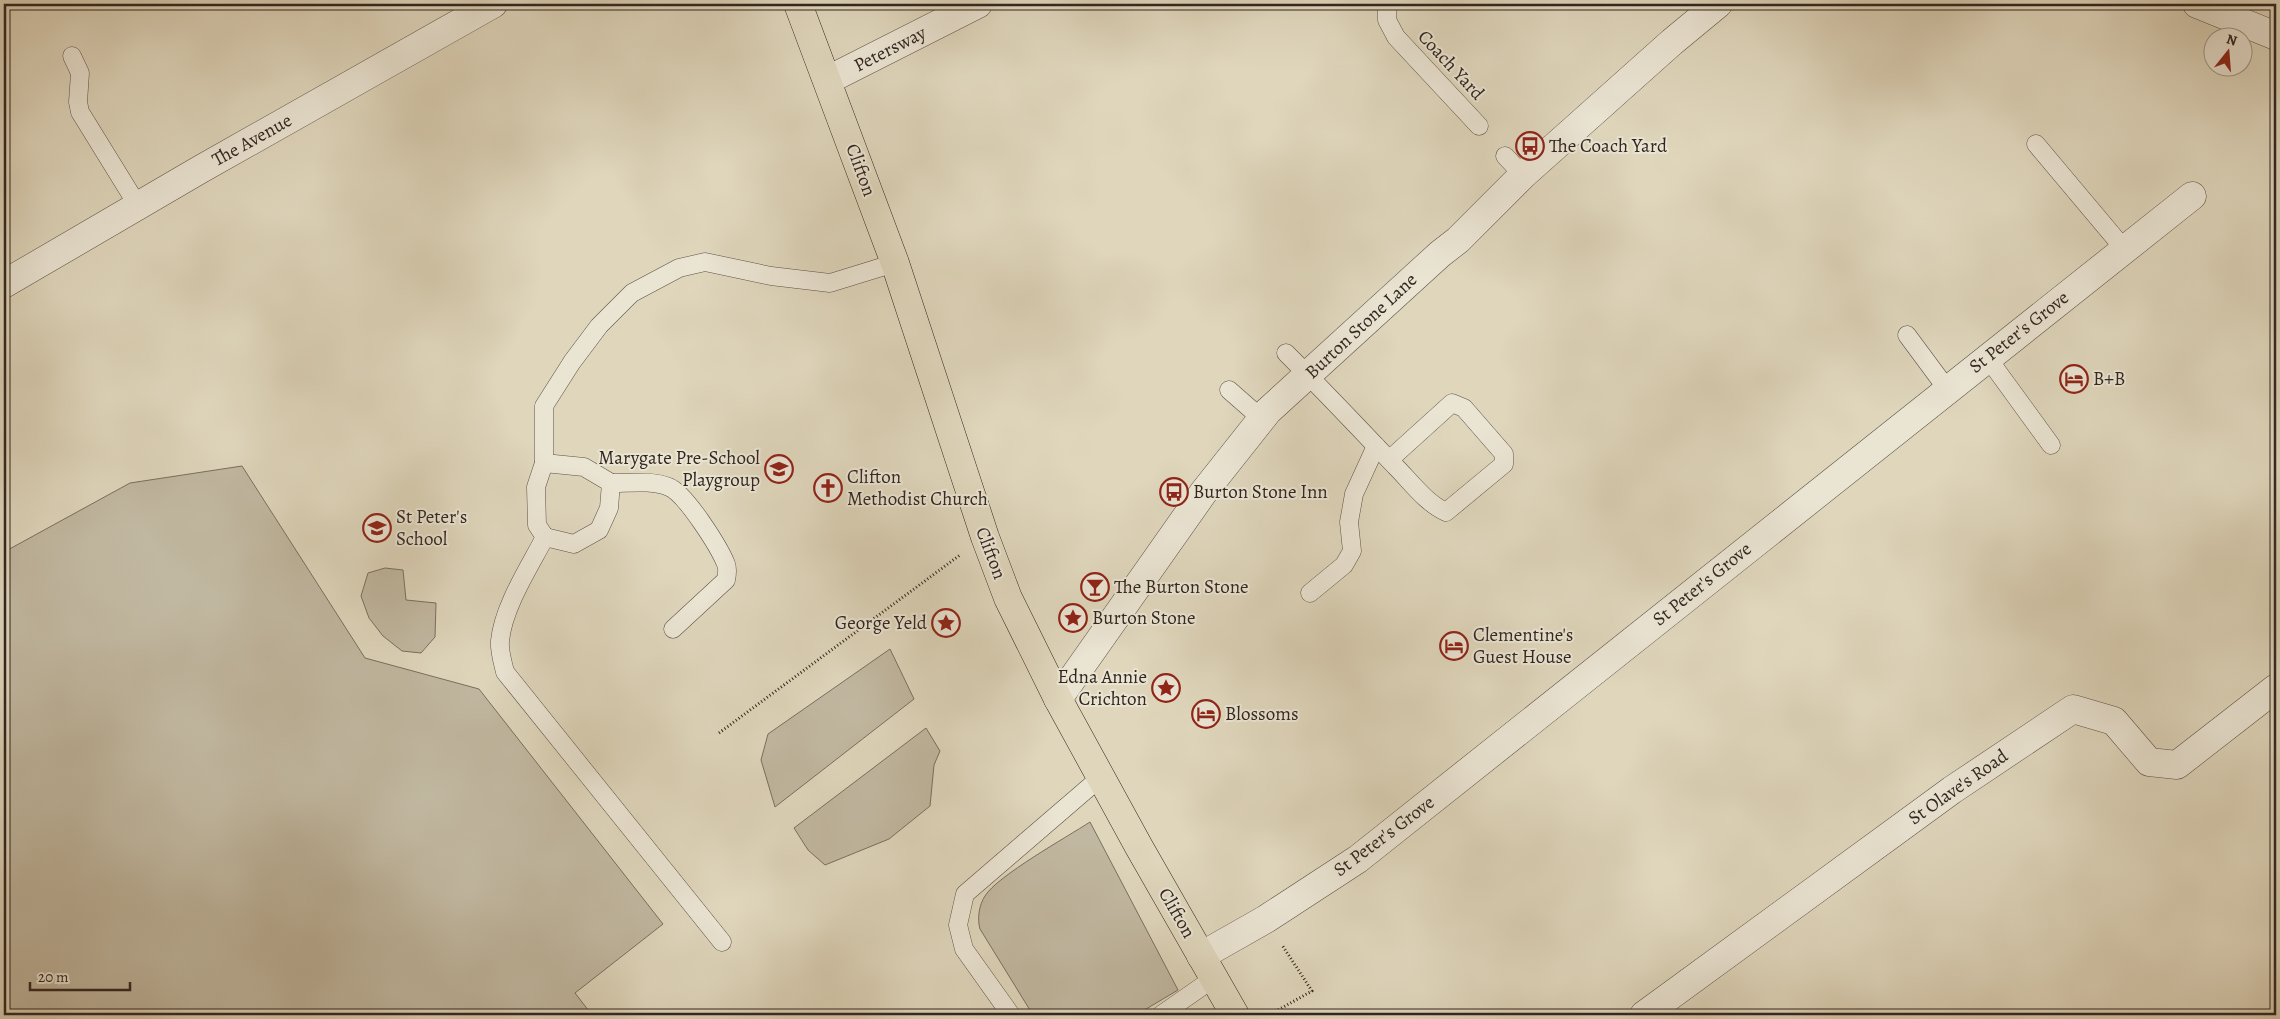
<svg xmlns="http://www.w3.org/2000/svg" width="2280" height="1019" font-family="Alegreya,serif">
<rect width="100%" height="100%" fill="#dfd6bc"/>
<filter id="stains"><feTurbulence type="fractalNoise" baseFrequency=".004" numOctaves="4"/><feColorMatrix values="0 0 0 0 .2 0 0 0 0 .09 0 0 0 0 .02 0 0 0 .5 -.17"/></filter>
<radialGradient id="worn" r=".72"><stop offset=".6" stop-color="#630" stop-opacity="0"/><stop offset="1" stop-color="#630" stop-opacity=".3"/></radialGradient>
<g fill="#c1b8a1" stroke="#796f60">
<path d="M242,466L365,658L479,689L663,924L575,993L592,1015H4V552L130,483Z"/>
<path d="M385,568L403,570L406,600L436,603L435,637L421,653L402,651L383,636L369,618L361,596L368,573Z"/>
<path d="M890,649L914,699L775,807L761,760L768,734Z"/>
<path d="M926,728L940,751L934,765L930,806L889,839L825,865L808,850L794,828Z"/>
<path d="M1090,822L1178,990L1136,1015H1033L980,929C977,919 979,905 985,896C997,876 1067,837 1090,822Z"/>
</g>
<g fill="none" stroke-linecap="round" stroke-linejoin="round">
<defs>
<g id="lane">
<path d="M1387,4V20L1396,37L1479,126"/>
<path d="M72,56L80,73L78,102L80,112L138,206"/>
<path d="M2036,144L2125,250"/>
<path d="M1505,156L1523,175"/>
<path d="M1907,335L1947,389"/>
<path d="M1286,353C1323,390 1359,428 1395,466C1411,482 1426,503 1446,512L1504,464V454L1464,408L1452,403L1389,460"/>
<path d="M1987,357L2051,445"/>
<path d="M1229,390L1262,419"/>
<path d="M544,463L584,467L611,483L609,508L599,530L574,544L545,537"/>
<path d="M611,483C629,483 652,480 669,487C686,494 719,547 726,564C728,569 727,575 726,580L673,629"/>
<path d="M1310,593L1344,565L1352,551L1349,522L1354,494L1376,446"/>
<path d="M722,942L505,672C503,663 499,651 500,641C503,607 530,566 545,537L537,525L536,487L544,463V406L572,362L599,326L632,293L679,268L705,262L771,276L830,283L895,263"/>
<path d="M1011,1015L964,949L958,925L965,894L1101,777"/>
<path d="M1161,1015L1214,978"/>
</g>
<g id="street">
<path d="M2197,4L2276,36"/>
<path d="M828,80L978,4"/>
<path d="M4,284L201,169L493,4"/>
<path d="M1058,699L1203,493L1268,411L1440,254L1458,240L1523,175L1672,42L1718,4"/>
<path d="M1201,956L1266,919L1358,859L2192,196"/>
<path d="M1644,1015L1952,790L2073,709L2114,721L2149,762L2177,765L2276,688"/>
</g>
<path id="primary" d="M798,4L895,263L985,537L1008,598L1058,699L1139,847L1235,1015"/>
</defs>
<use href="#lane" stroke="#5c5247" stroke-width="19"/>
<use href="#street" stroke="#5c5247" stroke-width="29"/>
<use href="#primary" stroke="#312620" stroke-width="29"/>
<g stroke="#312620" stroke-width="3" stroke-dasharray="1 2.5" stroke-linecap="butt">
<path d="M719,733L960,555"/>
<path d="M1269,1015L1312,991L1282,945"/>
</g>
<use href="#lane" stroke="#eae4d3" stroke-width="18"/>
<use href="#street" stroke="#eae4d3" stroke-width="28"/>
<use href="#primary" stroke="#dfd6bc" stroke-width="28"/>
</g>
<defs>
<symbol id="bus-ring" viewBox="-11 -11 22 22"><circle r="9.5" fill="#eae4d3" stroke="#8f2418" stroke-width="1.5"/><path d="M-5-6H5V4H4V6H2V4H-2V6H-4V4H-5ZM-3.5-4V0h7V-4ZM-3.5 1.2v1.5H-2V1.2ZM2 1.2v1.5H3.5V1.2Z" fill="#8f2418"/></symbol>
<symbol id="hotel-ring" viewBox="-11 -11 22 22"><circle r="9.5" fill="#eae4d3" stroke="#8f2418" stroke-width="1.5"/><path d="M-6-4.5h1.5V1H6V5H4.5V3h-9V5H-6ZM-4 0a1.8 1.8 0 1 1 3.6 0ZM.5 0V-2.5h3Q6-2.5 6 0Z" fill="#8f2418"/></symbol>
<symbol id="school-ring" viewBox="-11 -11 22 22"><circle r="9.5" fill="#eae4d3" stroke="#8f2418" stroke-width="1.5"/><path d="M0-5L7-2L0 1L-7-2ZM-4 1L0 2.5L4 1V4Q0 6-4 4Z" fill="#8f2418"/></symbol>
<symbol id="church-ring" viewBox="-11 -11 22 22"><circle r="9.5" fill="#eae4d3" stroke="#8f2418" stroke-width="1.5"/><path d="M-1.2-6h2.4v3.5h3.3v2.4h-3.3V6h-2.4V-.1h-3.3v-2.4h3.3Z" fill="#8f2418"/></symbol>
<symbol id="bar-ring" viewBox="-11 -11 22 22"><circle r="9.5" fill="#eae4d3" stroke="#8f2418" stroke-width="1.5"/><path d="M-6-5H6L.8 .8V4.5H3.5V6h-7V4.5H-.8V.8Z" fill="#8f2418"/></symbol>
<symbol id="sight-ring" viewBox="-11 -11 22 22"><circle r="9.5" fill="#eae4d3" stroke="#8f2418" stroke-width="1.5"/><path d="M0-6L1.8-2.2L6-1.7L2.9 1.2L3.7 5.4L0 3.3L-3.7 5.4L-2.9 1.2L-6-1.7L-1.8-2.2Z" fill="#8f2418"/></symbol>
</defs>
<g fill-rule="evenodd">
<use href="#bus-ring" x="1514" y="130" width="32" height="32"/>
<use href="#hotel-ring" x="2058" y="363" width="32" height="32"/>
<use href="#school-ring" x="763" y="453" width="32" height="32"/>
<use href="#church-ring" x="812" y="472" width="32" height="32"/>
<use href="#bus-ring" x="1158" y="476" width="32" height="32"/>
<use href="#school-ring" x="361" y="512" width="32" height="32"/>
<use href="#bar-ring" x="1079" y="571" width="32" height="32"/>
<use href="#sight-ring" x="1057" y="602" width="32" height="32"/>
<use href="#sight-ring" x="930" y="607" width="32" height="32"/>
<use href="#hotel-ring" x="1438" y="630" width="32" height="32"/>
<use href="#sight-ring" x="1150" y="672" width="32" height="32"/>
<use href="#hotel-ring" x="1190" y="698" width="32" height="32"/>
</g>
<g text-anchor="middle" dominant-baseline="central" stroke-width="4" stroke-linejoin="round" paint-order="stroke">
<g font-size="19" fill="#312620" stroke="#eae4d3">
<text transform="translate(890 49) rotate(-27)">Petersway</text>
<text transform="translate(1451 65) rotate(47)">Coach Yard</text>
<text transform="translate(252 140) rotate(-29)">The Avenue</text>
<text transform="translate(861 170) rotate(70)">Clifton</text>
<text transform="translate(1361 326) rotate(-43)">Burton Stone Lane</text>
<text transform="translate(2019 332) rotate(-38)">St Peter's Grove</text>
<text transform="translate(991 553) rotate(69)">Clifton</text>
<text transform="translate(1702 584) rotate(-39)">St Peter's Grove</text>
<text transform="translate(1958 787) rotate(-35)">St Olave's Road</text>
<text transform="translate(1384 836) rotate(-37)">St Peter's Grove</text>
<text transform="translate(1177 913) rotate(60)">Clifton</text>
</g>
<g font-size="19" fill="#312620" stroke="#eae4d3" text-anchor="start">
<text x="1549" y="146">The Coach Yard</text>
<text x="2093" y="379">B+B</text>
<text x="760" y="458" text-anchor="end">Marygate Pre-School<tspan x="760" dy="22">Playgroup</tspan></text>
<text x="847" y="477">Clifton<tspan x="847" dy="22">Methodist Church</tspan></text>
<text x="1193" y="492">Burton Stone Inn</text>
<text x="396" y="517">St Peter's<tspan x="396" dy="22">School</tspan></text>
<text x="1114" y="587">The Burton Stone</text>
<text x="1092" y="618">Burton Stone</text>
<text x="927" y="623" text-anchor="end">George Yeld</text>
<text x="1473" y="635">Clementine's<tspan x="1473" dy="22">Guest House</tspan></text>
<text x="1147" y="677" text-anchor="end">Edna Annie<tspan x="1147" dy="22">Crichton</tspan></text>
<text x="1225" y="714">Blossoms</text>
</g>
</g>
<rect width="2280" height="1019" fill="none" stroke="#dfd6bc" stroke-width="20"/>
<rect x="5" y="5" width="2270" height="1009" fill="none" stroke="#312620" stroke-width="2.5"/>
<rect x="10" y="10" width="2260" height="999" fill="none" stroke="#312620"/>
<g transform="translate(2228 52) rotate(17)"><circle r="24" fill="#eae4d3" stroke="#a0988b"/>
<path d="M0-4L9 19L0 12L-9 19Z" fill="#8f2418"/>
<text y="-8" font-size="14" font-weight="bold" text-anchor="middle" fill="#312620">N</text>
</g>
<path d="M30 982v8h100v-8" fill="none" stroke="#312620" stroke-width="2.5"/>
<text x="38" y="982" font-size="15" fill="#312620" stroke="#eae4d3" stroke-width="4" paint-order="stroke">20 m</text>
<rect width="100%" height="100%" filter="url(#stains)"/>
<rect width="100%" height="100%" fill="url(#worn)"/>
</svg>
